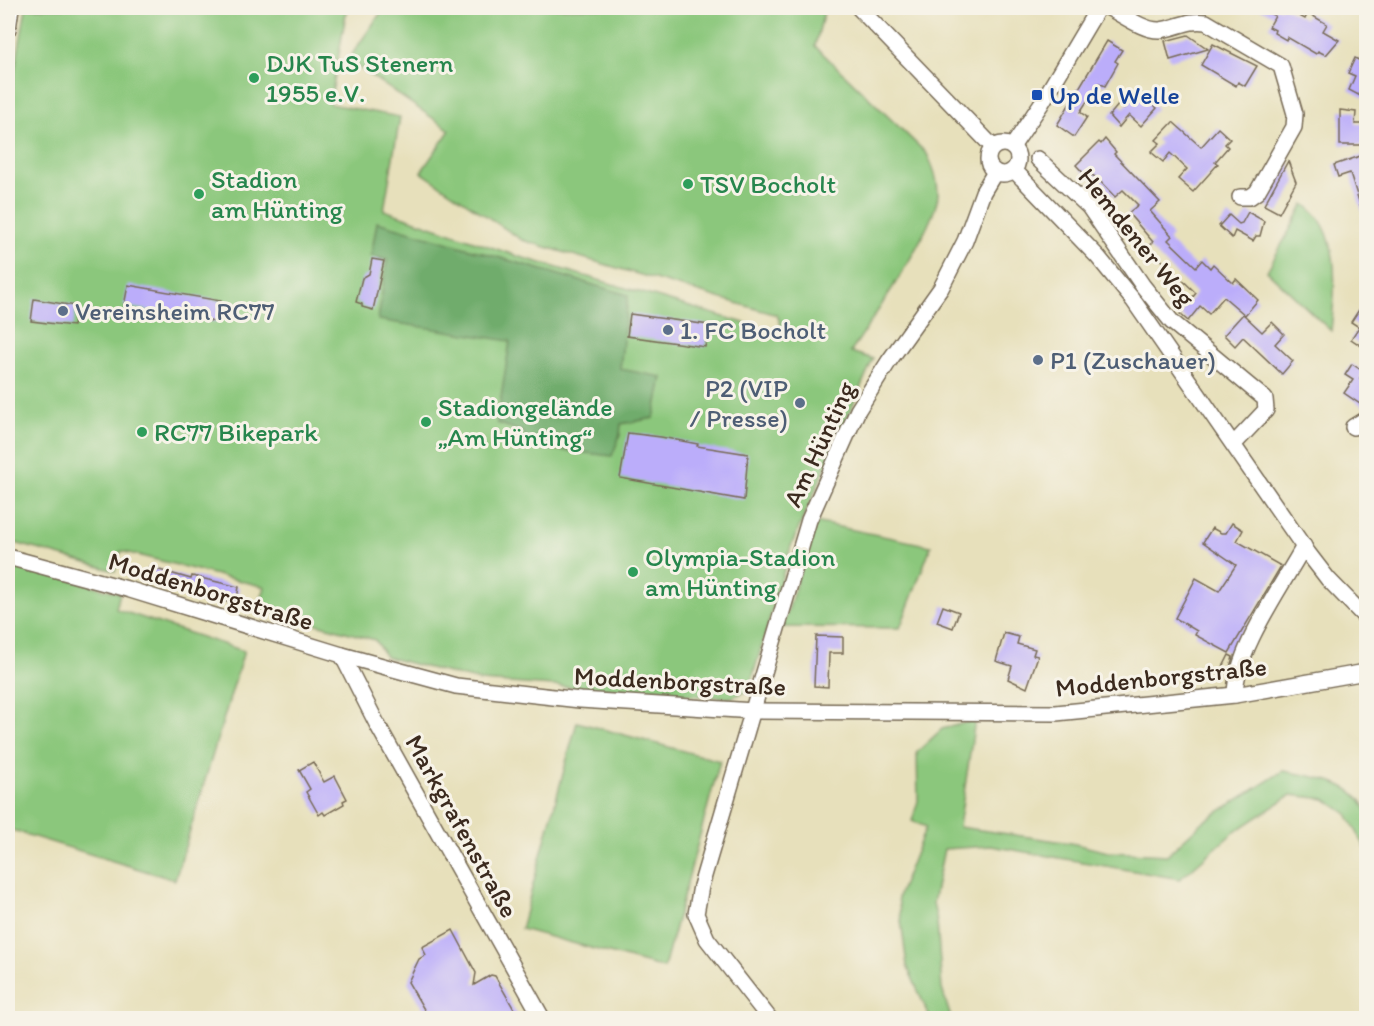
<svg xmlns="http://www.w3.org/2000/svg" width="1374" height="1026" font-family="Itim,sans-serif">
<rect width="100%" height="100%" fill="#f7f3e8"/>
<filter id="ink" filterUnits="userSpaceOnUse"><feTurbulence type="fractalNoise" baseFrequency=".0167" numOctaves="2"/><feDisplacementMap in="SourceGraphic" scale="12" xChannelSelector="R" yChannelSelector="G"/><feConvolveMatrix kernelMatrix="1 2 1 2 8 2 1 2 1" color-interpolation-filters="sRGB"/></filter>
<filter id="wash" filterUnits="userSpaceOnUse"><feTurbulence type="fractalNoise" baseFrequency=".008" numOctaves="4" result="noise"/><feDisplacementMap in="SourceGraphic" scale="24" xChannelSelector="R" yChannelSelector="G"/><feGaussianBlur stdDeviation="1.35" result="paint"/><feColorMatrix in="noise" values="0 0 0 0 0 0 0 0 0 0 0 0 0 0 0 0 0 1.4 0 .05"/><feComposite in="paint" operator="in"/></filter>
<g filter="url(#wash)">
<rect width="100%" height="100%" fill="#e7e0bb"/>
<g fill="#8bc77c" stroke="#63784d" stroke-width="1.5">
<path d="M26,8H347L330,104L400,117L384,210L517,256L785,335L777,315L522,240L421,172L450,130L348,60L384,8H820L824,12L815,46L927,154C933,167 938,179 938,194C937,226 871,320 851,352L873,359L791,546L750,686L745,692L730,698L480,681L386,657L375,640L258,608L265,587L121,551L115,571L8,541V109Z"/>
<path d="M1304,204C1343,230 1335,290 1331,331L1267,271Z"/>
<path d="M815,522L931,546L900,628L783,627Z"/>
<path d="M8,563L120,593L116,609L244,651L175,880L8,829Z"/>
<path d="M975,720L959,827L1071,843L1108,852L1167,855L1204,821L1283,771C1310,776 1356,781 1366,810C1370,820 1366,837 1366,849L1347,814L1325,799L1291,795L1233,833L1180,879L991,846L944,849L933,903L937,922L942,989L951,1018H930L907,966L898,897L926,827L912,821L918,801L917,752L942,729Z"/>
<path d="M577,722L720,761L664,968L521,929Z"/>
</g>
<path fill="#70ac6c" stroke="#566b45" stroke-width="1.5" d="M377,222L628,295L620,369L662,377L654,418L621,424L620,435L612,456L531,447L523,432L497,423L510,341L378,320L387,260L371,256Z"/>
<g id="blocks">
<g fill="#bbadfa">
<path d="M1259,8H1285L1305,19L1308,13L1327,24L1323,31L1339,40L1326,55L1318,51L1316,54L1287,37L1286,40L1274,33L1275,30L1269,27L1275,16Z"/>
<path d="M1188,35L1208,49L1170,60L1165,41Z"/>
<path d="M1107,41L1122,50L1115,61L1118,63L1105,86L1099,83L1080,112L1087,117L1074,137L1057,125Z"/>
<path d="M1213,44L1257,66L1245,86L1238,82L1236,86L1201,65Z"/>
<path d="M1355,58L1366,64L1363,74L1366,76V99L1349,90L1355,76L1348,73Z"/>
<path d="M1139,91L1157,108L1141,126L1129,115L1119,127L1109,116L1119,104L1124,108Z"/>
<path d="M1340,110L1356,112L1355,124H1366V145H1340Z"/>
<path d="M1173,122L1201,147L1218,128L1230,139L1225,144L1228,147L1215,162L1218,164L1193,192L1178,179L1187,169L1170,153L1163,162L1151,152L1160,143L1156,140Z"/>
<path d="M1105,139L1116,152L1114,154L1160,202L1150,211L1172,236L1168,240L1196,267L1202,260L1210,268L1213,264L1233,283L1236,279L1258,300L1245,315L1224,297L1209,314L1200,306L1188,321L1180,314L1196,293L1148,247L1153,242L1128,213L1138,205L1123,190L1115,197L1097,178L1092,175L1088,178L1076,165L1099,142L1101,144Z"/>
<path d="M1366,154V217H1364L1350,173L1338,177L1334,165Z"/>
<path d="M1288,161L1296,182L1279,213L1264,205Z"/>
<path d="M1248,212L1264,221L1260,236H1256L1253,241L1235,231L1232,238L1219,226L1229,215L1239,224L1242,223Z"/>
<path d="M372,259L384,261L373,310L362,307V304L356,302L362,278L369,274Z"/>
<path d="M128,285L221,301L217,322L124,306Z"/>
<path d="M34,299L76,306L73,326L31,321Z"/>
<path d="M1366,299V349L1351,339L1359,327L1351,322Z"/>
<path d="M630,314L709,325L705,347L627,336Z"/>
<path d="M1243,314L1262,332L1272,322L1284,334L1275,344L1293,361L1282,374L1243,337L1235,346L1224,335Z"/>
<path d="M1352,364L1364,372L1360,378L1366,383V408L1344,393L1353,380L1345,375Z"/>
<path d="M628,433L661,437L698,444L697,446L748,454L744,500L620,478Z"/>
<path d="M1232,523L1243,530L1237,541L1281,566L1229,653L1195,635L1197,631L1175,618L1196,578L1219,591L1236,565L1203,542L1212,528L1221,533H1226Z"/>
<path d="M149,567L191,579L192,576L239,587L236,604L146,580Z"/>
<path d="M943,606L959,612L953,628L937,622Z"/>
<path d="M1004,633L1019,637L1017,644L1035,649L1033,655L1038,656L1027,688L1008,679L1012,666L996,661Z"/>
<path d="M816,636L843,637V653H829L828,687L814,686Z"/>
<path d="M1229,655L1233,657L1228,674L1221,671Z"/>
<path d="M313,762L324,782L335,776L347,799L343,801L344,804L325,815L323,812L319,815L306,792L310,789L299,770Z"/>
<path d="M453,930L476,973L474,985L491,975L495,976L519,1018H429L408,982L419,959L426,955L422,947Z"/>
</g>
</g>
</g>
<g filter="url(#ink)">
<use href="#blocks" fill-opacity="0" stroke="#776a55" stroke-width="1.5"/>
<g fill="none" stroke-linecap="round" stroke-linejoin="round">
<defs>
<g id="minor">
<path d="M859,8L993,147"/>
<path d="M1109,8C1123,15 1144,31 1160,30C1177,28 1188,19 1206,22L1281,66L1295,114L1294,127L1257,192L1250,197H1240"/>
<path d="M8,29L11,8"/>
<circle cx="1003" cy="159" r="15"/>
<path d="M1012,147L1041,104L1098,8"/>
<path d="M1038,159L1089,207L1143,286L1172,322L1265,399L1266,410L1234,444"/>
<path d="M1014,170L1098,257L1133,300L1308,553L1328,579L1366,618"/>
<path d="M1353,427L1366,419"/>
<path d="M8,557L127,589L342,655L456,686L580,700L754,711L1056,713L1235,695L1366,672"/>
<path d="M342,655L377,724L542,1018"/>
<path d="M1235,695C1235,651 1282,586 1304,546"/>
<path d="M769,1018L707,939L696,914L701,886L809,520L858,410L889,361L941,288L965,241L983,192L995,172"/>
</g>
</defs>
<use href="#minor" stroke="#776a55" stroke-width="18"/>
<use href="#minor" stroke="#fff" stroke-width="15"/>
</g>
</g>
<g fill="#2e9e5b" stroke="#f7f3e8" stroke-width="2">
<circle cx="254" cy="78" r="6"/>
<circle cx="688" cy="184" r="6"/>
<circle cx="199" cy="194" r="6"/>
<circle cx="426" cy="422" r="6"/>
<circle cx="142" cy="432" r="6"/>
<circle cx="633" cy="572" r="6"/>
</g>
<rect fill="#1a4fb4" stroke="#f7f3e8" stroke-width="2" x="1031" y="89" width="12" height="12" rx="3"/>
<g fill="#5c6f8a" stroke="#f7f3e8" stroke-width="2">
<circle cx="63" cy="311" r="6"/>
<circle cx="668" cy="330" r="6"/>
<circle cx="1038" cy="360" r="6"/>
<circle cx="800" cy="403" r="6"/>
</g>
<g text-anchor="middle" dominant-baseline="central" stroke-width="6" stroke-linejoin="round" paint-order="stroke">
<g font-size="26" fill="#27864d" stroke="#f7f3e8" text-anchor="start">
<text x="266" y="63">DJK TuS Stenern<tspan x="266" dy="30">1955 e.V.</tspan></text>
<text x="211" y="179">Stadion<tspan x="211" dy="30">am Hünting</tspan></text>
<text x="700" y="184">TSV Bocholt</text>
<text x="438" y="407">Stadiongelände<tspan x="438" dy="30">„Am Hünting“</tspan></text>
<text x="154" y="432">RC77 Bikepark</text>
<text x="645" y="557">Olympia-Stadion<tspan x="645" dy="30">am Hünting</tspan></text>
</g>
<g font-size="26" fill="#164399" stroke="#f7f3e8" text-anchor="start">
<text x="1049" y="95">Up de Welle</text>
</g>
<g font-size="26" fill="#3b2a1e" stroke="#f7f3e8">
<text transform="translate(1137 237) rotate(51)">Hemdener Weg</text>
<text transform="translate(819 444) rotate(-65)">Am Hünting</text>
<text transform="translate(211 591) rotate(17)">Moddenborgstraße</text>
<text transform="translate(1161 677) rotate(-6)">Moddenborgstraße</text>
<text transform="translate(680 681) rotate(3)">Moddenborgstraße</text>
<text transform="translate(462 826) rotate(61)">Markgrafenstraße</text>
</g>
<g font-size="26" fill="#4e5e75" stroke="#f7f3e8" text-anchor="start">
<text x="75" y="311">Vereinsheim RC77</text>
<text x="680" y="330">1. FC Bocholt</text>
<text x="1050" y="360">P1 (Zuschauer)</text>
<text x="788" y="388" text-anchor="end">P2 (VIP<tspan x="788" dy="30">/ Presse)</tspan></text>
</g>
</g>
<rect width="1374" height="1026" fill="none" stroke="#f7f3e8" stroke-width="30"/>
</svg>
